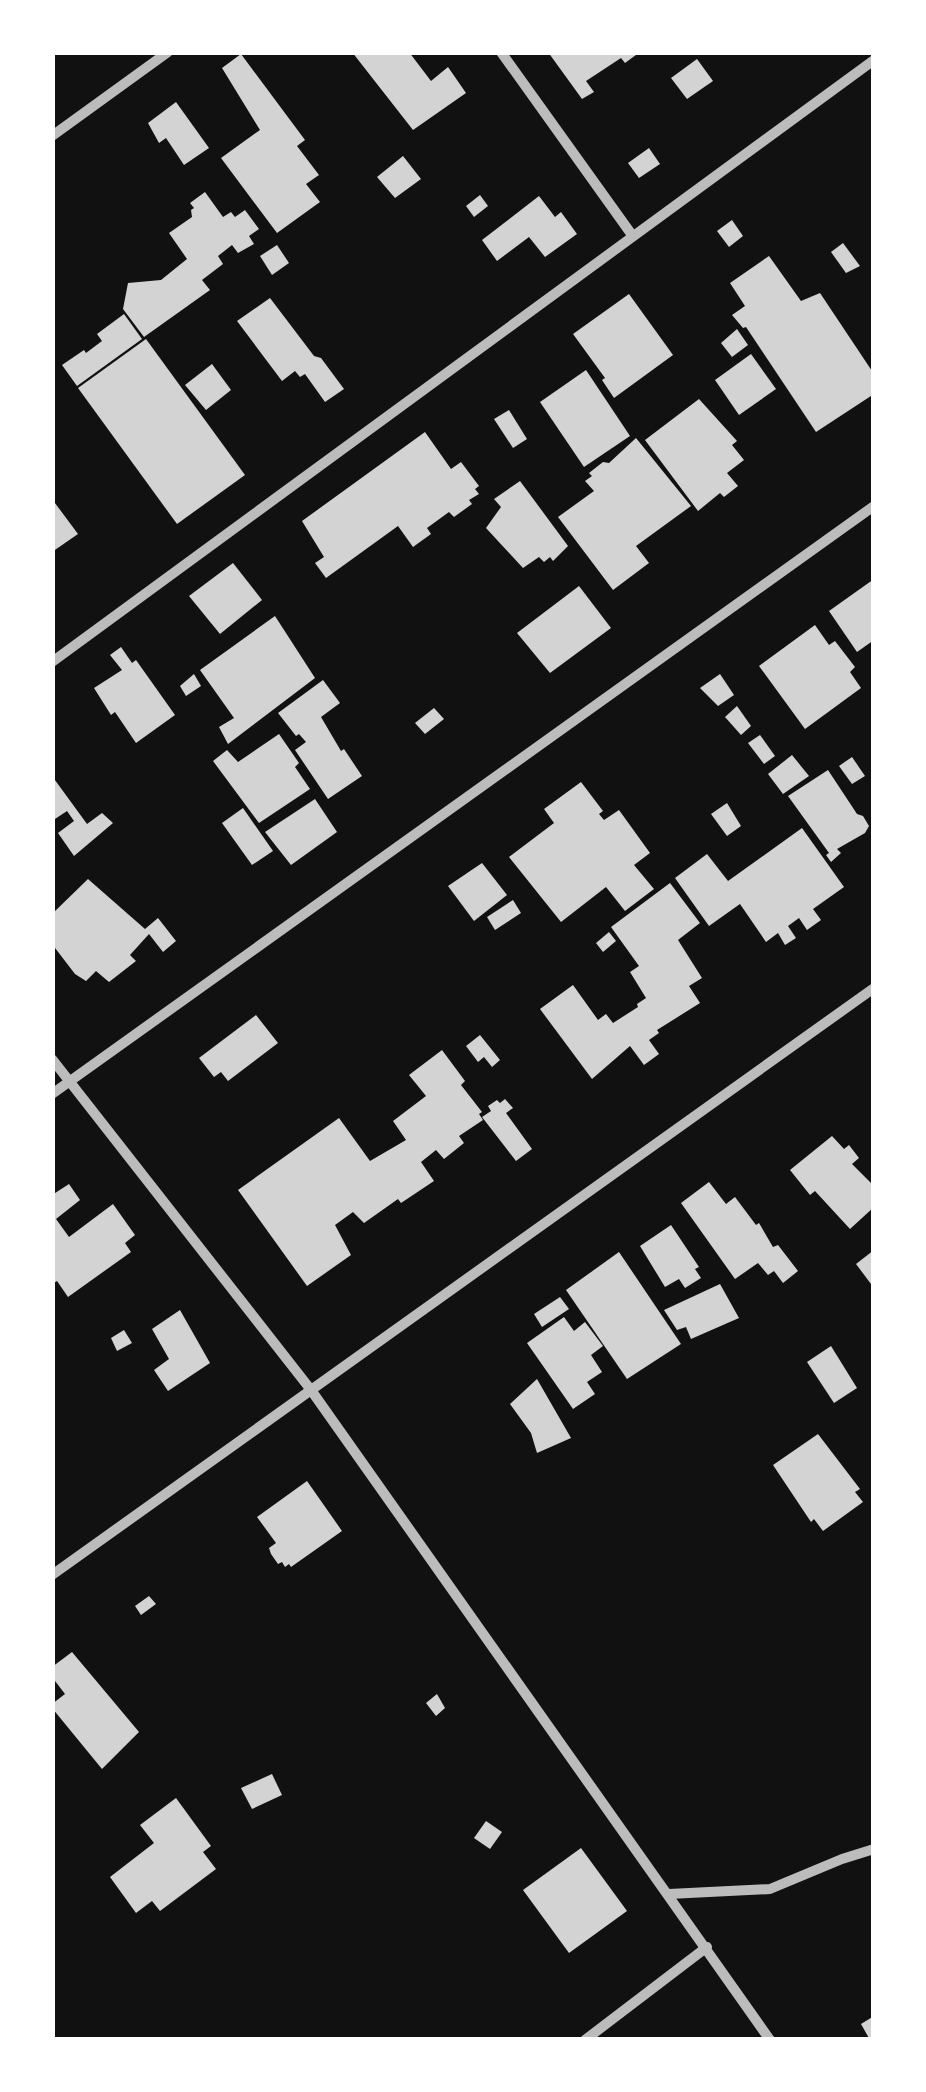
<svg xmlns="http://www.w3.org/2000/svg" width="926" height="2092" font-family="Manrope,sans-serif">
<rect width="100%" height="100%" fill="#111"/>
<g fill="#d3d3d3">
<path d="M352,52H409L431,81L448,67L466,93L413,130Z"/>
<path d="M548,52H640L625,63L621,58L586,81L594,92L582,99Z"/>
<path d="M241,54L305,140L297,146L319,175L306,184L320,202L277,233L221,158L260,130L222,68Z"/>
<path d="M697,59L713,81L687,99L671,78Z"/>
<path d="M176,102L209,148L184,165L166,138L159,143L148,123Z"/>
<path d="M649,148L660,164L639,178L628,163Z"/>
<path d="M403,156L421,179L395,198L377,177Z"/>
<path d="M205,192L223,217L231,212L235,217L245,210L259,229L249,236L254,244L238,253L232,245L218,256L223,264L202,280L210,290L144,337L123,309L128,283L161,280L187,259L169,233L192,217L191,210L194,208L190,203Z"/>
<path d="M480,195L488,206L474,217L466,206Z"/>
<path d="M539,196L555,217L561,212L577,234L545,257L529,237L497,261L482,240Z"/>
<path d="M732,220L743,236L729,247L717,231Z"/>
<path d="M843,243L860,266L846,273L831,252Z"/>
<path d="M277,245L289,263L272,275L260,256Z"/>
<path d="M769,256L801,301L820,293L874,374V394L816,432L746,327L743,328L732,315L745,306L730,283Z"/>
<path d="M629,294L673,355L614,398L602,380L605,378L573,334Z"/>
<path d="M270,298L314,356L321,358L344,389L325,402L305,374L300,377L295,371L282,381L237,321Z"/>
<path d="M124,314L142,339L77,386L62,365L84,350L86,353L102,341L97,334Z"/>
<path d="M737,329L748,345L732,357L721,343Z"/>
<path d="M146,339L245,475L177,524L78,388Z"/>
<path d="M751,354L776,389L739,415L715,380Z"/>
<path d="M212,364L231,390L206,410L185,385Z"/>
<path d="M586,370L630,436L584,467L540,402Z"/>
<path d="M699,399L737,441L732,445L744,460L727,473L738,486L724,497L720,493L698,511L645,440Z"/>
<path d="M509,410L527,439L513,448L494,419Z"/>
<path d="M425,432L451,469L461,462L479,486L475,489L479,494L469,500L472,504L454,517L449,512L427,528L431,534L413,547L398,526L326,578L315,563L324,557L302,521Z"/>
<path d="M636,438L691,506L636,546L649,563L613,590L558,517L594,491L585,481L592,476L589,473L603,462L609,463Z"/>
<path d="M520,481L568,546L553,561L550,557L544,562L539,557L523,568L486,528L501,507L494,499Z"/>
<path d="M52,499L78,534L52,552Z"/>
<path d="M233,563L262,600L220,634L189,596Z"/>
<path d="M874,579V640L857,652L829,611Z"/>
<path d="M579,586L611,628L550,673L517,633Z"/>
<path d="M275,616L315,678L228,744L219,727L234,718L200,670Z"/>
<path d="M815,625L829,645L835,641L855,667L850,672L861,688L805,729L759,666Z"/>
<path d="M121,647L132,663L136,660L175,715L136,743L115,712L111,715L94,688L122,670L110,655Z"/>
<path d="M194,674L201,686L186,696L180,686Z"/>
<path d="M720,674L734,695L718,706L700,688Z"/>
<path d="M323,680L340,703L321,717L341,751L344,749L362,776L328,799L295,750L306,742L299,734L296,736L278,713Z"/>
<path d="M737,706L751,726L741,735L725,717Z"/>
<path d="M434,708L444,719L425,734L415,723Z"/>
<path d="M279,734L299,763L295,767L310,789L259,823L213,761L227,750L238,762Z"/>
<path d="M760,735L775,756L764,764L748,743Z"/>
<path d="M792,755L809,776L783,794L768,774Z"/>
<path d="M852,757L865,776L852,784L839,766Z"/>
<path d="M828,770L857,814L863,816L869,826L865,833L837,849L841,853L831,862L826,855L829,853L788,796Z"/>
<path d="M52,776L87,824L102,813L113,823L74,856L58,833L74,821L67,811L52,821Z"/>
<path d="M581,782L603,811L599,814L604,820L619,810L650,853L634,865L654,889L625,911L606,887L561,922L509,857L554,823L544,809Z"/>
<path d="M315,799L337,832L291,865L265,832Z"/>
<path d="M727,803L741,826L727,836L711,814Z"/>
<path d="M243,808L273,851L252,865L222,823Z"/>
<path d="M802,828L844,887L813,909L821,920L807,930L799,918L788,926L796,938L785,945L778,933L766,942L740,904L709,926L675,878L707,854L728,881Z"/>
<path d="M482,863L507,895L474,921L448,886Z"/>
<path d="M88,879L145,929L158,918L176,941L163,952L149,934L130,955L136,961L109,982L96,971L86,981L75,974L52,944V914Z"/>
<path d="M670,883L700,923L678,940L702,978L689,986L700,1003L657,1030L659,1033L649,1040L659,1054L644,1065L630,1046L592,1079L540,1009L573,985L598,1020L606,1014L613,1023L638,1007L637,1004L646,998L630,972L639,966L611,927Z"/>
<path d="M513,900L521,913L495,930L487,917Z"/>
<path d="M609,932L616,941L603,952L596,943Z"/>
<path d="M256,1015L278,1043L228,1081L221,1072L214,1077L199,1058Z"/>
<path d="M480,1035L500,1060L492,1067L484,1057L478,1062L466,1046Z"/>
<path d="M442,1050L465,1081L461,1085L482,1112L479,1114L483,1120L459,1136L464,1143L444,1159L436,1150L421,1162L434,1181L401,1203L398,1199L364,1223L353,1212L335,1225L351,1255L307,1286L238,1190L339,1118L370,1161L406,1140L393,1121L426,1096L409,1075Z"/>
<path d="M505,1099L513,1108L506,1113L532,1149L516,1161L482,1117L491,1111L488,1106L497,1100L500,1103Z"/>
<path d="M832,1136L844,1149L849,1145L859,1158L852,1164L874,1186V1207L850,1229L815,1191L810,1195L790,1170Z"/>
<path d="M709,1182L726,1204L735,1197L756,1225L759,1223L773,1247L778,1245L798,1271L783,1283L774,1271L768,1275L758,1263L735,1279L681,1203Z"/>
<path d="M69,1184L80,1200L56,1219L69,1237L113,1204L135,1235L125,1243L131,1252L68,1297L57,1281L52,1284V1195Z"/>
<path d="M671,1225L699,1267L695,1269L701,1278L685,1288L679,1279L665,1287L640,1246Z"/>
<path d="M874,1250V1288L856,1264Z"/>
<path d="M619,1252L681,1344L627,1379L566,1290Z"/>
<path d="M720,1284L739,1318L691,1339L686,1327L677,1330L664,1310Z"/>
<path d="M560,1297L569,1309L542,1327L534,1314Z"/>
<path d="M180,1310L210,1363L168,1391L154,1370L169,1359L152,1329Z"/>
<path d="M564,1317L574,1331L585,1322L603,1346L591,1355L602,1372L587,1382L595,1394L573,1409L527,1343Z"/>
<path d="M124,1330L132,1343L117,1351L111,1338Z"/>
<path d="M831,1346L857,1388L834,1403L807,1362Z"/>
<path d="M537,1379L571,1438L537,1453L531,1433L510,1404Z"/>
<path d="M818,1434L860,1489L855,1492L863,1502L823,1531L814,1519L811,1522L773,1465Z"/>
<path d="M307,1481L342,1531L291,1567L289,1564L285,1567L282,1562L278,1564L271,1554L269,1548L276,1543L257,1517Z"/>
<path d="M149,1596L156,1604L141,1615L135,1606Z"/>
<path d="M72,1652L139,1732L102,1769L52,1708V1704L65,1694L52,1677V1667Z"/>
<path d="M437,1694L445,1708L436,1716L426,1703Z"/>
<path d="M272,1774L282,1795L252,1809L241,1788Z"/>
<path d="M176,1798L211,1846L203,1852L216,1869L160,1911L152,1901L136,1913L110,1877L154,1843L140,1825Z"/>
<path d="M486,1821L502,1832L490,1849L474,1838Z"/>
<path d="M581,1848L627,1911L569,1953L523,1890Z"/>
<path d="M874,2016V2040H870L861,2024Z"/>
</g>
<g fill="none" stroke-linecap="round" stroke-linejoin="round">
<g stroke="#bcbcbc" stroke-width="10">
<path d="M501,52L632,235"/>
<path d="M52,136L168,52"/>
<path d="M52,662L874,60"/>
<path d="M52,1059L311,1390L770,2040"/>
<path d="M52,1094L874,506"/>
<path d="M52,1575L874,988"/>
<path d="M669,1894L770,1889L842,1859L874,1849"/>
<path d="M585,2040L707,1947"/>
</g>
</g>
<rect width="926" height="2092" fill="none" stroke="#ffffff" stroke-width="110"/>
</svg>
